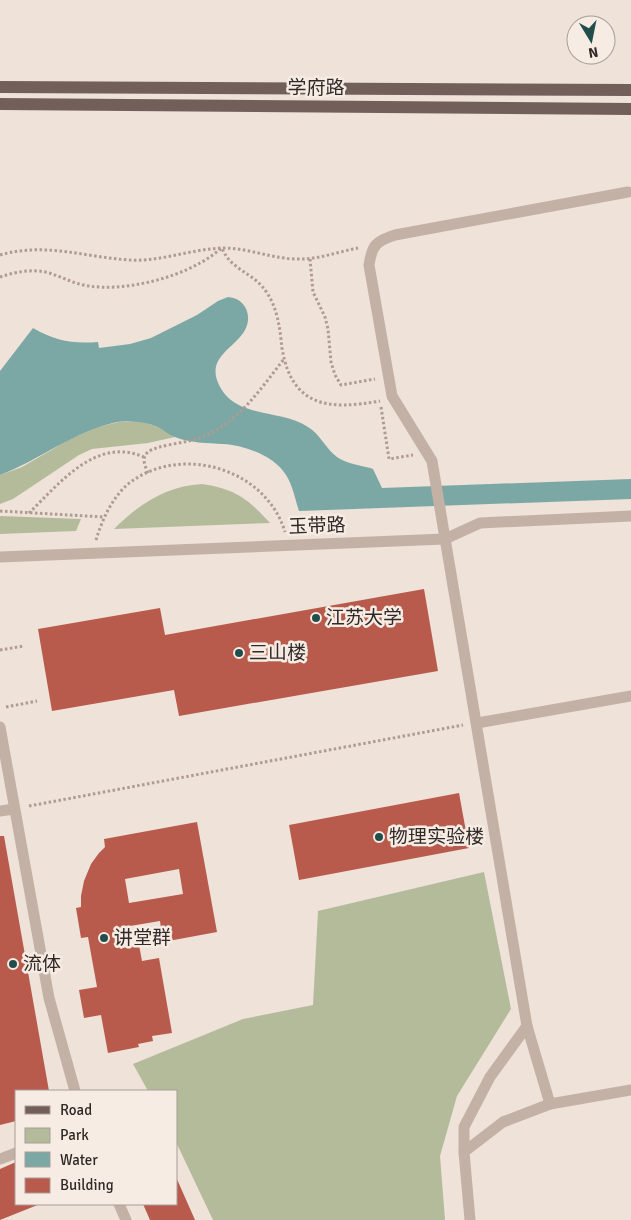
<svg xmlns="http://www.w3.org/2000/svg" width="631" height="1220" font-family="Signika,'Noto Sans SC',sans-serif">
<rect width="100%" height="100%" fill="#eee2d9"/>
<g fill="#b4bb9b">
<path d="M139,421L159,427L175,437L148,443L92,449L79,455L13,499L0,504V475L22,467L72,438L98,427L119,422Z"/>
<path d="M202,484C235,489 247,498 270,523L114,529C139,504 166,486 202,484Z"/>
<path d="M0,516L81,519L76,531L0,534Z"/>
<path d="M484,872L511,1009L457,1096L440,1156L445,1220H213L176,1142V1091H148L133,1064L243,1019L313,1005L318,911Z"/>
</g>
<path fill="#7ba8a5" d="M228,297C245,298 253,315 245,330C236,347 209,356 217,380C231,420 279,408 308,427C320,434 326,449 337,457C344,463 364,466 373,469L382,488L631,479V499L299,511C295,499 293,486 286,475C275,456 244,445 223,444C208,443 189,443 175,437C169,435 164,430 158,427C146,422 131,420 117,422C74,431 40,460 0,475V371L33,328C56,341 72,344 98,342L99,348L130,344L151,338L197,315L218,301Z"/>
<g fill="#b85b4c" fill-rule="evenodd">
<path d="M424,589L438,671L179,716L174,690L52,711L38,629L160,608L165,635Z"/>
<path d="M459,793L469,848L299,880L289,825Z"/>
<path d="M197,822L217,932L163,942L160,921L118,928L122,948L139,945L142,961L159,958L172,1033L152,1036L153,1041L138,1044L139,1047L108,1053L101,1015L84,1018L79,990L97,987L88,937L81,938L76,908L81,907V896L84,881L91,864L99,853L105,847L104,839ZM179,869L183,894L129,903L125,879Z"/>
<path d="M0,836H4L49,1091H16V1121L0,1125Z"/>
<path d="M16,1162V1204H40L0,1220V1169Z"/>
<path d="M176,1177L195,1220H150L143,1204H176Z"/>
</g>
<g fill="none" stroke-linecap="round" stroke-linejoin="round">
<g stroke="#b09b91" stroke-width="3" stroke-dasharray="2.5 2.5" stroke-linecap="butt">
<path d="M0,255C45,242 84,257 129,260C160,262 191,249 223,248C248,248 270,258 295,259C317,260 337,252 358,248"/>
<path d="M310,259L313,292L325,317L328,329L331,362L335,375L341,385L375,379"/>
<path d="M0,277C12,273 25,270 38,271C55,272 71,284 89,286C123,291 170,280 200,263C208,259 215,253 222,248C231,271 254,272 267,293C278,309 280,330 282,348C292,408 329,410 380,401"/>
<path d="M381,407L389,459L413,455"/>
<path d="M148,473C145,466 141,458 148,452C157,445 185,443 197,439C237,425 259,391 284,359"/>
<path d="M0,511L104,517"/>
<path d="M29,513C59,484 96,436 144,457"/>
<path d="M96,540C102,520 112,498 128,484C180,443 266,468 285,532"/>
<path d="M0,650L24,646"/>
<path d="M6,707L37,701"/>
<path d="M29,806L463,725"/>
</g>
<g stroke="#c4b1a6" stroke-width="11">
<path d="M0,557L445,539L480,523L631,516"/>
<path d="M477,723L631,696"/>
<path d="M0,727L49,998L75,1091"/>
<path d="M0,811L14,809"/>
<path d="M527,1026L550,1104"/>
<path d="M464,1152V1127L490,1077L527,1026L432,461L392,396L369,265C372,245 376,241 395,235L628,192"/>
<path d="M0,1159L16,1153"/>
<path d="M119,1204L126,1220"/>
<path d="M470,1220L464,1152L503,1122L550,1104L631,1090"/>
</g>
<g stroke="#725f59" stroke-width="12">
<path d="M0,87L631,90"/>
<path d="M0,104L631,109"/>
</g>
</g>
<g fill="#214e4c" stroke="#f6ece4" stroke-width="2">
<circle cx="316" cy="618" r="5"/>
<circle cx="239" cy="653" r="5"/>
<circle cx="379" cy="837" r="5"/>
<circle cx="104" cy="938" r="5"/>
<circle cx="13" cy="964" r="5"/>
</g>
<g text-anchor="middle" dominant-baseline="central" stroke-width="5" stroke-linejoin="round" paint-order="stroke">
<g font-size="19" fill="#312926" stroke="#f6ece4">
<text x="316" y="88">学府路</text>
<text transform="translate(317 526) rotate(-2)">玉带路</text>
</g>
<g font-size="19" fill="#312926" stroke="#f6ece4" text-anchor="start">
<text x="326" y="618">江苏大学</text>
<text x="249" y="653">三山楼</text>
<text x="389" y="837">物理实验楼</text>
<text x="114" y="938">讲堂群</text>
<text x="23" y="964">流体</text>
</g>
</g>
<rect x="15" y="1090" width="162" height="115" fill="#f6ece4" stroke="#a79e98"/>
<rect x="25" y="1106" width="25" height="8" fill="#725f59" stroke="#a79e98"/>
<text x="60" y="1115" font-size="15" fill="#312926">Road</text>
<rect x="25" y="1128" width="25" height="15" fill="#b4bb9b" stroke="#a79e98"/>
<text x="60" y="1140" font-size="15" fill="#312926">Park</text>
<rect x="25" y="1152" width="25" height="15" fill="#7ba8a5" stroke="#a79e98"/>
<text x="60" y="1165" font-size="15" fill="#312926">Water</text>
<rect x="25" y="1178" width="25" height="15" fill="#b85b4c" stroke="#a79e98"/>
<text x="60" y="1190" font-size="15" fill="#312926">Building</text>
<g transform="translate(591 40) rotate(170)"><circle r="24" fill="#f6ece4" stroke="#a79e98"/>
<path d="M0-4L9 19L0 12L-9 19Z" fill="#214e4c"/>
<text y="-8" font-size="14" font-weight="bold" text-anchor="middle" fill="#312926">N</text>
</g>
</svg>
